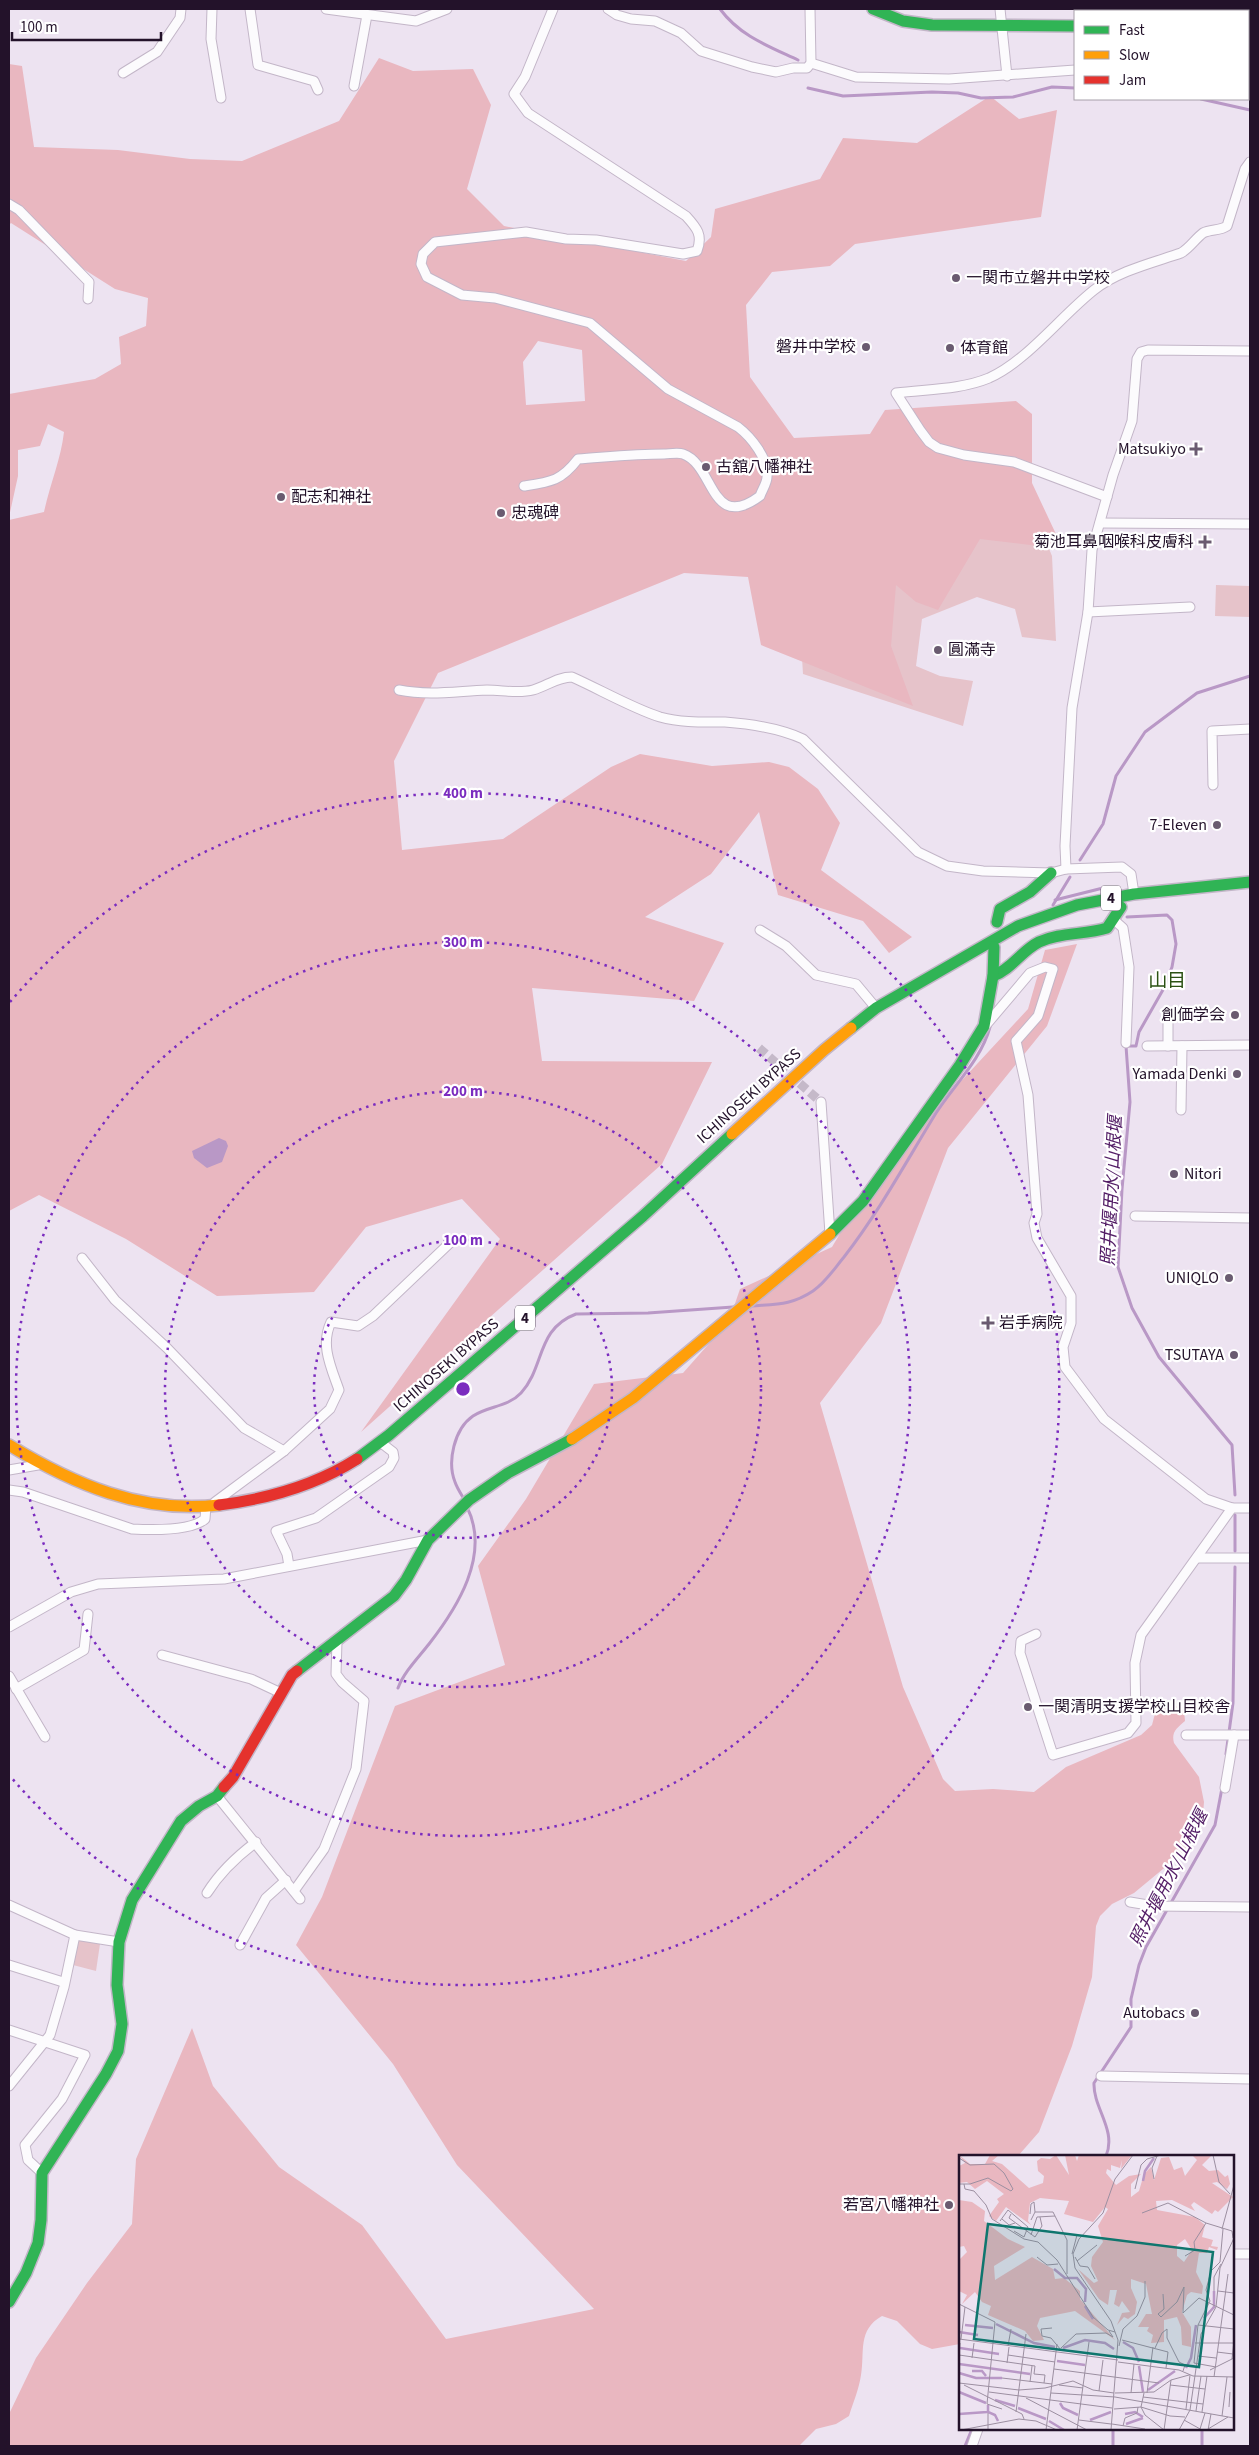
<svg xmlns="http://www.w3.org/2000/svg" width="1259" height="2455" font-family="'Source Sans 3','Noto Sans JP',sans-serif">
<rect width="100%" height="100%" fill="#ede3f1"/>
<g fill="#e6c3ca">
<path d="M1018,472L1052,556L1056,641L1022,637L1015,609L977,597L922,619L916,666L940,676L973,681L963,726L803,674L792,494Z"/>
<path d="M1216,585L1250,586V617L1215,616Z"/>
<path d="M79,1940L100,1944L96,1971L73,1965Z"/>
</g>
<g fill="#e9b7c0" fill-rule="evenodd">
<path d="M379,58L413,71L473,69L491,105L467,189L504,226L686,261L711,237L715,209L820,179L843,138L917,143L990,96L1019,119L1057,110L1041,217L855,244L830,266L772,272L746,305L750,377L794,438L870,434L885,410L1016,401L1032,414V483L1063,549L980,539L938,610L916,602L896,585L891,646L913,706L761,645L748,577L684,573L438,673L394,761L402,850L503,839L611,767L640,754L712,766L769,762L789,767L818,789L840,823L821,870L912,937L889,953L863,921L778,895L759,812L711,874L645,917L724,943L694,1001L532,988L542,1061L712,1062L662,1164L361,1432L500,1239L462,1199L366,1227L314,1292L217,1296L126,1239L39,1195L9,1211V520L44,512C50,484 61,459 64,432L48,424L40,446L18,450V476L9,517V394L95,379L121,364L119,337L146,326L148,298L115,289L11,223L9,225V64L22,66L34,147L118,150L190,159L242,161L339,121ZM538,341L582,350L585,401L526,405L523,362Z"/>
<path d="M1077,944L1047,1026L948,1148L881,1323L820,1403L903,1687L943,1779L955,1791L993,1789L1034,1792L1066,1767L1141,1735L1152,1725L1156,1710C1168,1704 1173,1703 1184,1710L1185,1721C1177,1728 1171,1732 1174,1743L1199,1777L1204,1802L1202,1825L1192,1845L1134,1893L1112,1904L1100,1916L1096,1926L1092,1977L1072,2046L1039,2132L1018,2156H960V2344L932,2349L920,2344L897,2321L882,2316C857,2330 865,2352 861,2375C859,2389 853,2403 849,2416L836,2424L816,2429L799,2446H9V2414L36,2358L87,2283L132,2224L136,2159L192,2028L213,2086L279,2167L362,2225L446,2339L594,2309L457,2165L393,2064L296,1945L322,1897L395,1706L505,1665L478,1566L526,1499L594,1384L683,1373L729,1321L740,1289L832,1247L876,1173L1028,1009L1045,950Z"/>
</g>
<path fill="#b998c6" d="M219,1138L226,1141L228,1146L222,1162L207,1168L194,1158L192,1151Z"/>
<g fill="none" stroke-linecap="round" stroke-linejoin="round">
<g stroke="#b998c6" stroke-width="3">
<path d="M720,9C740,36 768,46 798,60"/>
<path d="M808,88L843,96L932,92L958,93L981,98L1013,97L1052,87L1075,88"/>
<path d="M1201,99L1250,110"/>
<path d="M1080,860L1103,824L1116,776L1145,732L1197,693L1250,676"/>
<path d="M1055,900L1107,887"/>
<path d="M1053,905L1070,877"/>
<path d="M1127,917L1167,915L1172,920L1176,944L1172,967L1164,988L1139,1032L1136,1046H1126L1130,1102L1122,1189L1118,1267L1132,1308L1159,1357L1232,1445L1235,1495"/>
<path d="M752,1306C777,1304 792,1305 813,1291C826,1282 834,1269 844,1257C879,1212 906,1162 936,1113C954,1085 981,1060 990,1027"/>
<path d="M464,1499C461,1494 457,1488 455,1482C447,1462 454,1429 473,1416C488,1406 508,1407 521,1393C545,1367 536,1329 576,1314L648,1313L733,1307"/>
<path d="M1235,1551V1515"/>
<path d="M398,1688C404,1672 418,1658 429,1644C457,1608 491,1555 467,1507"/>
<path d="M1226,1754L1233,1703L1235,1567"/>
<path d="M1106,2156C1117,2130 1093,2108 1094,2083L1131,2027V1999L1139,1965L1146,1947L1215,1825L1222,1788"/>
<path d="M965,2446L972,2429"/>
<path d="M1113,2446V2429"/>
<path d="M1202,2446V2429"/>
</g>
<path stroke="#c5b9c9" stroke-width="9" stroke-dasharray="9 4.5" stroke-linecap="butt" d="M759,1048L821,1102"/>
<defs>
<g id="street">
<path d="M212,9L211,39L221,98"/>
<path d="M250,9L258,65L314,81L318,90"/>
<path d="M326,9L416,21L447,9"/>
<path d="M608,9L617,15L631,19L655,21L681,33L701,51L752,67L776,72L793,68H807L811,63L810,9"/>
<path d="M1000,9L1007,76"/>
<path d="M1143,11V9"/>
<path d="M1224,11V9"/>
<path d="M811,63L856,77L949,79L1075,70"/>
<path d="M123,73L157,52L180,18L181,9"/>
<path d="M354,86L367,15"/>
<path d="M9,204L19,210L89,282L88,299"/>
<path d="M524,486C551,482 561,481 578,459C607,457 635,454 664,454C669,454 678,452 683,454C715,465 710,533 760,496C762,490 767,483 767,477C769,459 751,437 738,427L668,389L590,323L495,298L462,295L427,277L421,264L423,254L435,242L526,232L566,239L596,240L683,254L697,251C703,235 697,228 686,216L528,113L514,94L525,77L553,9"/>
<path d="M1107,497L1014,462L964,455L938,448L929,442L920,430L896,393C927,389 960,390 989,378C1027,361 1061,316 1094,290C1118,271 1152,263 1181,253C1190,248 1195,239 1203,233C1211,229 1220,231 1227,226L1245,169L1250,162"/>
<path d="M1100,523L1250,524"/>
<path d="M1088,612L1190,607"/>
<path d="M399,690C429,696 457,691 487,690C502,690 518,694 533,690C547,686 557,677 572,677C599,689 634,709 660,717C682,723 703,722 725,722C752,724 779,728 803,739L918,852L947,866L983,871L1051,873L1066,869L1122,867L1131,874L1134,894"/>
<path d="M1213,785L1212,731L1250,729"/>
<path d="M1066,869L1065,846L1072,708L1088,612L1092,550L1113,475L1132,421L1137,359L1141,352L1148,350L1250,351"/>
<path d="M1113,919L1123,928L1129,967L1126,1043"/>
<path d="M760,930L786,946L816,975L856,984L876,1008"/>
<path d="M1168,1019V1046"/>
<path d="M986,1025L1030,973L1045,967L1053,969L1038,1016L1016,1041L1028,1095L1037,1214L1034,1223L1037,1238L1071,1296V1323L1063,1347L1065,1367L1104,1419L1206,1499L1232,1508"/>
<path d="M1147,1046L1250,1045"/>
<path d="M821,1102L830,1234"/>
<path d="M1181,1110L1182,1046"/>
<path d="M1135,1216L1250,1218"/>
<path d="M82,1258L115,1300L167,1348L244,1428L284,1451"/>
<path d="M9,1470L38,1465"/>
<path d="M9,1490L23,1492L132,1529C151,1530 191,1531 205,1519L206,1506"/>
<path d="M215,1502L284,1451L330,1409L339,1390C331,1367 320,1345 331,1322L358,1326L373,1316L454,1239"/>
<path d="M1197,1558H1250"/>
<path d="M289,1566L287,1554L276,1531L316,1518L389,1467L394,1458L393,1452L380,1442"/>
<path d="M9,1627L71,1592L98,1584L224,1579L428,1540"/>
<path d="M1036,1634L1021,1641L1020,1653L1053,1755L1128,1733L1136,1723L1135,1663L1141,1635L1232,1508H1250"/>
<path d="M162,1655L251,1679L281,1693"/>
<path d="M9,1676L45,1737"/>
<path d="M16,1689L84,1650L88,1614"/>
<path d="M1186,1735H1250"/>
<path d="M1225,1788L1234,1735"/>
<path d="M217,1796L300,1899"/>
<path d="M294,1891L324,1849L356,1769L364,1701L342,1682L336,1674L337,1641"/>
<path d="M207,1893C220,1872 236,1857 256,1842"/>
<path d="M1130,1902L1154,1906L1250,1907"/>
<path d="M9,1905L75,1935L119,1942"/>
<path d="M240,1945L266,1898L286,1880"/>
<path d="M9,1965L63,1982"/>
<path d="M9,2030L85,2055L62,2099L25,2145L28,2160L42,2173"/>
<path d="M1101,2076L1250,2079"/>
<path d="M9,2086L50,2035L64,1987L75,1935"/>
<path d="M1233,2254H1250"/>
<path d="M972,2446L978,2429"/>
</g>
<g id="fast">
<path d="M873,9L903,21L932,25L1075,26"/>
<path d="M1248,29H1250"/>
<path d="M997,922L1000,909L1030,892L1051,873"/>
<path d="M993,976C1012,969 1021,951 1039,942C1060,932 1085,935 1107,928L1121,907"/>
<path d="M851,1028L876,1008L1018,926L1077,905L1134,894L1250,882"/>
<path d="M830,1234L863,1201L960,1065L984,1026L993,976L994,947"/>
<path d="M357,1459L389,1435L643,1216L732,1134"/>
<path d="M297,1671L394,1596L406,1580L428,1540L469,1500L508,1473L572,1439"/>
<path d="M9,2302L26,2273L38,2243L41,2220L42,2173L106,2074L118,2051L122,2024L117,1985L119,1942L132,1900L181,1821L199,1806L217,1796L224,1787"/>
</g>
<g id="slow">
<path d="M732,1134L824,1050L851,1028"/>
<path d="M572,1439L633,1398L830,1234"/>
<path d="M9,1445C73,1484 142,1514 219,1505"/>
</g>
<g id="jam">
<path d="M219,1505C267,1499 316,1485 357,1459"/>
<path d="M224,1787L233,1777L292,1675L297,1671"/>
</g>
</defs>
<use href="#street" stroke="#c3b6c8" stroke-width="11"/>
<use href="#fast" stroke="#c3b6c8" stroke-width="14"/>
<use href="#slow" stroke="#c3b6c8" stroke-width="14"/>
<use href="#jam" stroke="#c3b6c8" stroke-width="14"/>
<use href="#street" stroke="#fcfbfd" stroke-width="9"/>
<use href="#fast" stroke="#30b455" stroke-width="11"/>
<use href="#slow" stroke="#ff9f0a" stroke-width="11"/>
<use href="#jam" stroke="#e5322d" stroke-width="11"/>
</g>
<g fill="none" stroke="#7b2cbf" stroke-width="2.5" stroke-dasharray="2.5 5">
<circle cx="463" cy="1389" r="149"/>
<circle cx="463" cy="1389" r="298"/>
<circle cx="463" cy="1389" r="447"/>
<path d="M10 1002A596 596 0 1 1 10 1776"/>
</g>
<g fill="#6a5b70" stroke="#fff" stroke-width="2">
<circle cx="956" cy="278" r="5"/>
<circle cx="866" cy="347" r="5"/>
<circle cx="950" cy="348" r="5"/>
<path d="M1193.5 441.5h5v5h5v5h-5v5h-5v-5h-5v-5h5z"/>
<circle cx="706" cy="467" r="5"/>
<circle cx="281" cy="497" r="5"/>
<circle cx="501" cy="513" r="5"/>
<path d="M1202.5 534.5h5v5h5v5h-5v5h-5v-5h-5v-5h5z"/>
<circle cx="938" cy="650" r="5"/>
<circle cx="1217" cy="825" r="5"/>
<circle cx="1235" cy="1015" r="5"/>
<circle cx="1237" cy="1074" r="5"/>
<circle cx="1174" cy="1174" r="5"/>
<circle cx="1229" cy="1278" r="5"/>
<path d="M985.5 1315.5h5v5h5v5h-5v5h-5v-5h-5v-5h5z"/>
<circle cx="1234" cy="1355" r="5"/>
<circle cx="1028" cy="1707" r="5"/>
<circle cx="1195" cy="2013" r="5"/>
<circle cx="949" cy="2205" r="5"/>
</g>
<g text-anchor="middle" dominant-baseline="central" stroke-width="4.5" stroke-linejoin="round" paint-order="stroke">
<g fill="#fff" stroke="#65596a" stroke-width="1">
<rect x="1101" y="885.5" width="20" height="25" rx="4"/>
<rect x="515" y="1305.5" width="20" height="25" rx="4"/>
</g>
<g font-size="15" font-weight="bold" fill="#23122a">
<text x="1111" y="898">4</text>
<text x="525" y="1318">4</text>
</g>
<g font-size="16" fill="#23122a" stroke="#fff" text-anchor="end">
<text x="966" y="278" text-anchor="start">一関市立磐井中学校</text>
<text x="856" y="347">磐井中学校</text>
<text x="960" y="348" text-anchor="start">体育館</text>
<text x="1186" y="449">Matsukiyo</text>
<text x="716" y="467" text-anchor="start">古舘八幡神社</text>
<text x="291" y="497" text-anchor="start">配志和神社</text>
<text x="511" y="513" text-anchor="start">忠魂碑</text>
<text x="1194" y="542">菊池耳鼻咽喉科皮膚科</text>
<text x="948" y="650" text-anchor="start">圓滿寺</text>
<text x="1207" y="825">7-Eleven</text>
<text x="1225" y="1015">創価学会</text>
<text x="1227" y="1074">Yamada Denki</text>
<text x="1184" y="1174" text-anchor="start">Nitori</text>
<text x="1219" y="1278">UNIQLO</text>
<text x="999" y="1323" text-anchor="start">岩手病院</text>
<text x="1224" y="1355">TSUTAYA</text>
<text x="1038" y="1707" text-anchor="start">一関清明支援学校山目校舎</text>
<text x="1185" y="2013">Autobacs</text>
<text x="939" y="2205">若宮八幡神社</text>
</g>
<g font-size="16" fill="#23122a" stroke="#fff">
<text transform="translate(749 1096) rotate(-42)">ICHINOSEKI BYPASS</text>
<text transform="translate(446 1365) rotate(-41)">ICHINOSEKI BYPASS</text>
</g>
<g font-size="18" font-style="italic" fill="#531d66" stroke="#fff">
<text transform="translate(1112 1191) rotate(-87)">照井堰用水/山根堰</text>
<text transform="translate(1169 1878) rotate(-63)">照井堰用水/山根堰</text>
</g>
<g font-size="19" fill="#2b5113" stroke="#fff">
<text x="1167" y="981">山目</text>
</g>
</g>
<g transform="translate(959 2155)">
<rect width="275" height="275" fill="#ede3f1"/>
<path d="M0,0L11,9H26L31,0H40L33,6L43,9L70,33L84,28L85,21L79,16L78,6L82,3L91,4L97,0L110,20L106,0H116L118,6L120,0H173L162,14L163,5L161,13L152,10V16L148,14L147,18L157,30L170,21L182,19L172,29V42L180,36L185,19L192,12L195,25L202,3L210,2L215,15L223,12L226,21L238,5L233,0H253L243,10L250,16L259,15L266,22L269,20L271,29L268,34L258,27L253,28L274,42L259,57L256,55L253,59L235,47L232,50L236,56L213,45L197,46L198,55L236,62L246,70L243,82L254,85L252,91L259,92L258,95L250,92L248,98H240L237,117L244,131L243,139L232,137L228,140L223,157L232,172V192L223,190L222,172L218,162L205,165V187L192,188L194,180L188,176L190,172H179L187,159H193L187,129L172,124V133L178,147L176,159L169,164L165,162L158,170L163,158L171,157L163,146L160,152L155,149L158,135H151L149,150L140,144L119,114L135,128L139,126L132,111L133,102L144,87L139,71L149,54L146,52L134,67L105,59L110,46L81,43L71,48L69,66L72,70L47,52L37,66L30,61L40,47L38,44L45,39L28,26L16,34L8,27L0,28V11L6,8ZM226,84L233,95L225,107L218,101V90ZM1,41L0,45L13,47L26,56L25,66L49,84L66,92L35,111L36,125L73,102L94,114L96,124L105,123L121,136V144L156,185L116,156L81,163L78,171L85,185L74,186L66,176L29,160L32,151L23,147L16,137L3,149L8,140L0,136V105L8,97L5,91L0,92V42Z" fill="#e9b7c0" fill-rule="evenodd"/>
<path fill="none" stroke="#b998c6" stroke-width="2.5" d="M184,26L186,16L195,3M95,114L106,123H118L127,134L126,147M126,151L134,164M245,163L255,152V136M37,169L75,188L96,192M6,170L34,173M0,177L19,180M164,187L174,193L180,207M1,193L40,199M104,193L126,185L146,188L155,194M98,206L126,210M0,209L71,219M180,211L184,237M227,213L232,203L237,170M13,216H23L27,221M0,218L17,223H43M189,235L216,216M0,237L27,248M36,245L56,251M101,248L104,253L119,260M29,250V257L36,260L39,266M59,253L87,264M0,259L28,257M166,259L176,257L184,262M131,265L152,257M90,266L105,275M167,269L184,263"/>
<path fill="none" stroke="#9c8fa1" stroke-width="1" d="M254,0L260,27L271,39M0,3L11,10L35,9L45,18L54,34L52,36L29,23L11,29H0M195,24L193,13L198,1M5,29L6,34L15,36L27,50L33,64L65,84L79,87L98,105L134,162L149,175L156,177M176,34L182,10L188,4L202,0M183,58L209,48L247,68L273,76L274,83M52,59L50,63L76,82M71,59L72,49L75,47L76,57M43,64L50,70L56,68M72,65L76,57H94L108,85V119M41,66L49,55L69,72L65,82L55,76M263,74L275,30M264,74L261,107L252,116L247,135L251,146L239,170L275,174M72,80L78,62L96,61M76,82L83,71L81,62M113,99L118,80M226,101L236,95L235,87L247,68M78,102L88,110L99,109M116,102L121,111L129,112L136,124M118,106L138,90M255,136V122L262,109M259,136L275,138M204,139L205,154L199,159L202,162L218,147L225,132L224,158L240,143L275,160M0,149L36,167L28,249L43,254M239,170L235,208L257,212M93,173L82,174L83,181L92,183L102,195M0,184L159,205M2,184L6,152M163,185L209,197L207,213M1,188L0,200L76,211L75,219L86,220L85,228L93,229M236,188H275M49,191L52,174M160,191L164,174L178,161L186,142V126M102,193L117,179L147,178L154,182L150,176M196,193L203,178L208,174V183L220,207L226,210L224,216M258,197L274,199M49,200L96,207M239,201L257,203M13,203L15,188M273,204L275,186M159,207L220,215L234,221L275,222M48,208L50,192M95,214L200,228M251,215L275,203M255,222L269,119M43,223L85,228M212,225L230,220M71,227L73,211M0,228L60,235L86,233L114,226L134,235L155,238M5,230L63,259L65,264M100,230L124,233M211,230L246,234M140,236L144,205M30,237L153,253M92,238L156,242L275,263M156,238L195,237L212,225L205,275M172,238L175,209M185,238L182,252L211,261L226,262M188,238L194,192M184,242L244,249M67,243L128,275M270,252L271,237M155,254L182,252L186,260L205,275M227,254L231,220M237,256L242,221M57,257L67,179M243,257L248,221M29,258V275M263,261L268,222M120,265L152,269M225,265L243,275M153,269L186,274M164,271L166,263L178,258L179,252M241,274L246,258M249,274L269,262M2,275L60,264L77,266L98,275M87,275L98,189M118,275L130,187M152,275L159,185L152,166L116,113L114,99L120,84L144,58L156,24L174,0M220,275L231,255L242,179L257,152L261,113L275,83M249,275L252,259"/>
<path fill="#0f766e" fill-opacity="0.15" stroke="#0f766e" stroke-width="2.5" d="M29,69L254,97L240,212L15,184Z"/>
<rect width="275" height="275" fill="none" stroke="#23122a" stroke-width="2.5"/>
</g>
<circle cx="463" cy="1389" r="8" fill="#7b2cbf" stroke="#fff" stroke-width="2.5"/>
<g font-size="15" text-anchor="middle" font-weight="bold" fill="#7b2cbf" stroke="#fff" stroke-width="4.5" stroke-linejoin="round" paint-order="stroke">
<text x="463" y="798">400 m</text>
<text x="463" y="947">300 m</text>
<text x="463" y="1096">200 m</text>
<text x="463" y="1245">100 m</text>
</g>
<rect width="1259" height="2455" fill="none" stroke="#23122a" stroke-width="20"/>
<rect x="1074" y="10" width="175" height="90" fill="#ffffff" stroke="#a7a0aa"/>
<rect x="1084" y="26" width="25" height="8" fill="#30b455" stroke="#a7a0aa"/>
<text x="1119" y="35" font-size="15" fill="#23122a">Fast</text>
<rect x="1084" y="51" width="25" height="8" fill="#ff9f0a" stroke="#a7a0aa"/>
<text x="1119" y="60" font-size="15" fill="#23122a">Slow</text>
<rect x="1084" y="76" width="25" height="8" fill="#e5322d" stroke="#a7a0aa"/>
<text x="1119" y="85" font-size="15" fill="#23122a">Jam</text>
<path d="M12 32v8h149v-8" fill="none" stroke="#23122a" stroke-width="2.5"/>
<text x="20" y="32" font-size="15" fill="#23122a" stroke="#ffffff" stroke-width="4" paint-order="stroke">100 m</text>
</svg>
